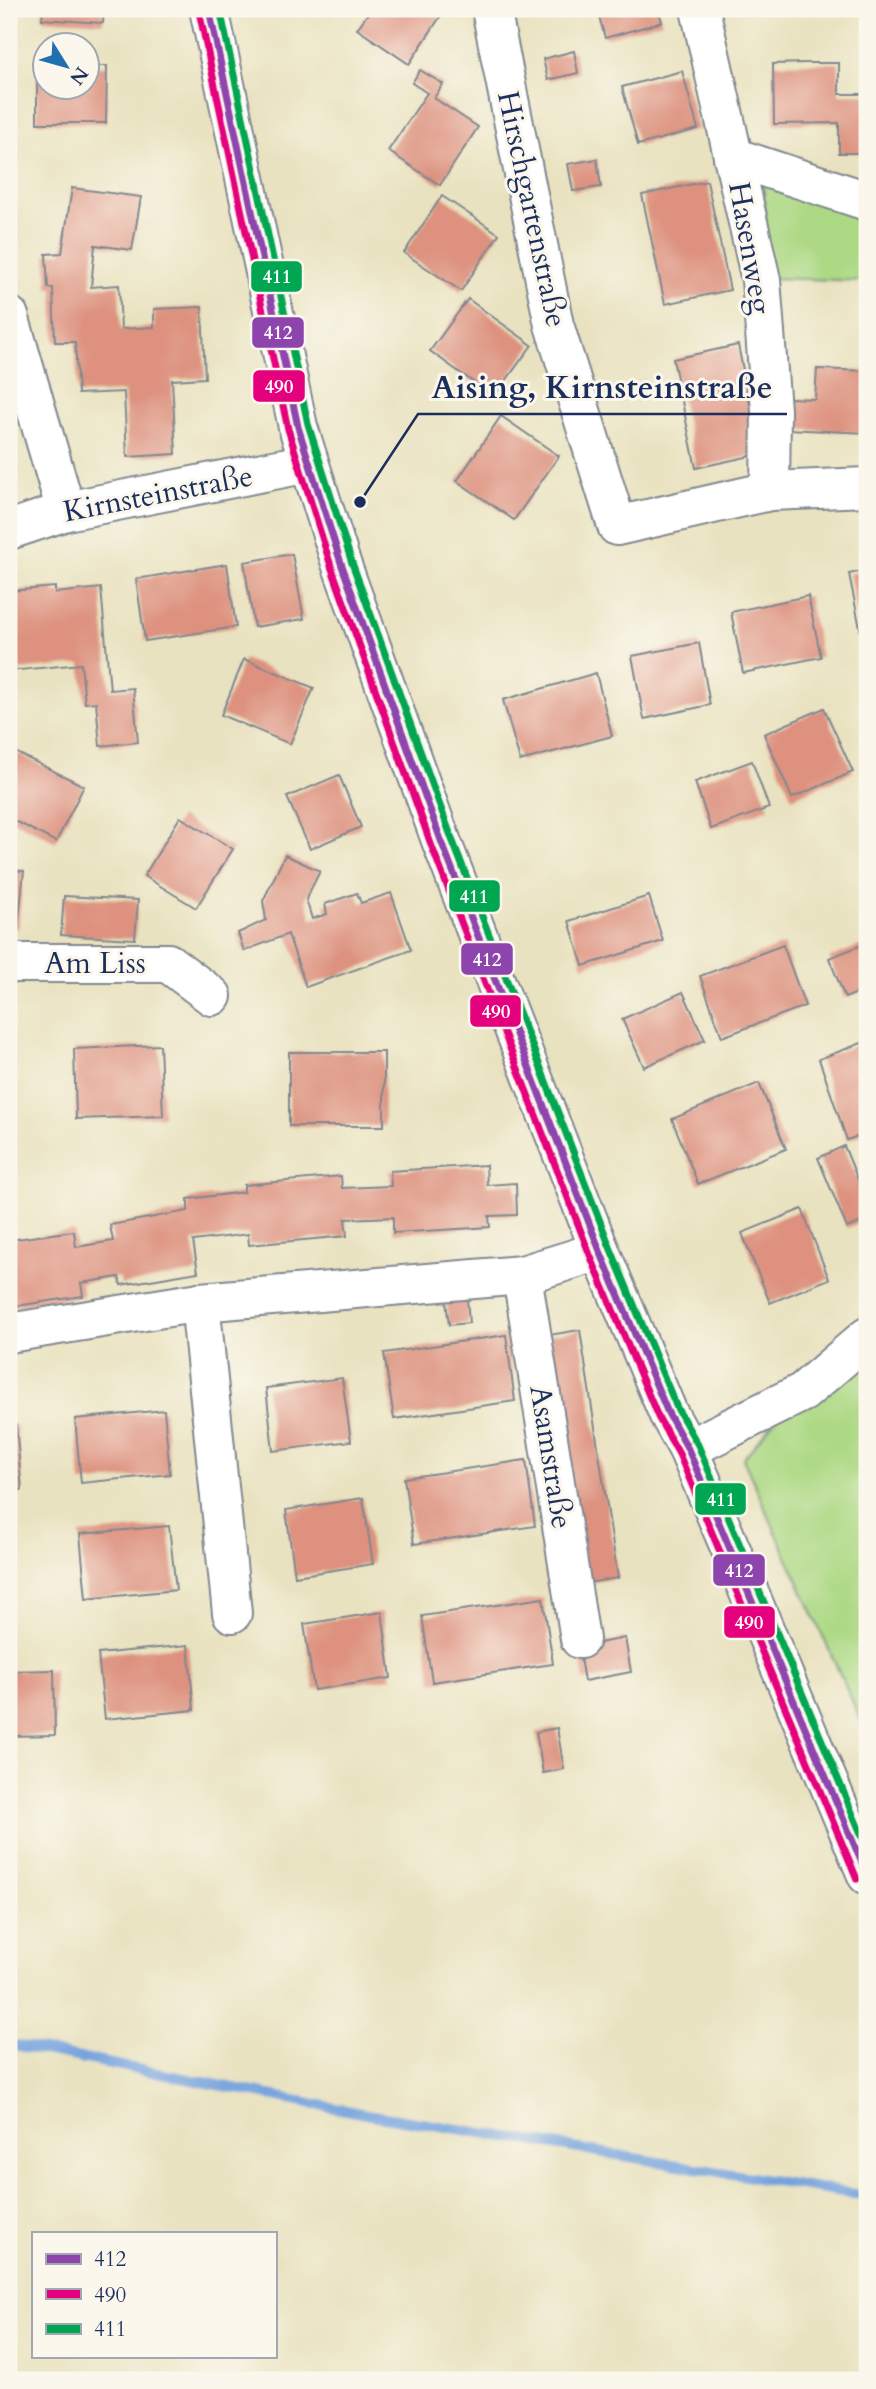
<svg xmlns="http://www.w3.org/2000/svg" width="876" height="2389" font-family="Cardo,serif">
<rect width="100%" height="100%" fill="#fbf7ec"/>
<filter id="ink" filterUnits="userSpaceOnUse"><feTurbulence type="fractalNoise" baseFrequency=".0143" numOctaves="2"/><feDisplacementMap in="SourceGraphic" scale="14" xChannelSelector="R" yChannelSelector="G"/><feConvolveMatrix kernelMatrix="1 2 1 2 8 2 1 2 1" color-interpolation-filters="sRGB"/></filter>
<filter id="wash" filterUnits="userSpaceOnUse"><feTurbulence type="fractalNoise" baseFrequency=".00686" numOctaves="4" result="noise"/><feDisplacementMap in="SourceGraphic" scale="28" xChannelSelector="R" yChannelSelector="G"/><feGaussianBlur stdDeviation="1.57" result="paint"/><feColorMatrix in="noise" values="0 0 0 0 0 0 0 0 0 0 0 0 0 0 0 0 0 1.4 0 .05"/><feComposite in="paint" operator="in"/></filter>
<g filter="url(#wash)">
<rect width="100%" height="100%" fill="#e9e2c0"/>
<g fill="#add985" stroke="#648472" stroke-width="2">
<path d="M763,181L834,205L867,220V281L769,278Z"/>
<path d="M867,1310V1734L743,1459Z"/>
</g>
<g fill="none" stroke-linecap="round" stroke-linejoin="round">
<path stroke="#73a2dd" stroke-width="10" d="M9,2044L366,2114L867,2196"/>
</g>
<g id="blocks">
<g fill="#dd917e">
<path d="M43,9H104L103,23L42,19Z"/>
<path d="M371,9H433L442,14L409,64L357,29Z"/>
<path d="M597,9H658L662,22L605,38Z"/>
<path d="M574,51L578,73L548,80L543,59Z"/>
<path d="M806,63H839V94H867V153H839V123L774,124L773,64Z"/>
<path d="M37,65H46V88H88V66H107L106,123H37Z"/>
<path d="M420,70L443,84L434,98L478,127L440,185L388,151L427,93L412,83Z"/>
<path d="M682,71L698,129L638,145L622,87Z"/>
<path d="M597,159L601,187L573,191L568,164Z"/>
<path d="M707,181L730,290L665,304L642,195Z"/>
<path d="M72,188L141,197L132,250L95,245L91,287L119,285L121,329L154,327V309L202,307L205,378L172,380L176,454L127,457L124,392L78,394L75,342H55L53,288H48L46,254L62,253Z"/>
<path d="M442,196L499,234L461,291L404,253Z"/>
<path d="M468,299L532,345L494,397L430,351Z"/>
<path d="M738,345L760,454L696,468L673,359Z"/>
<path d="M817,369L867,371V433L787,429L789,398L815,399Z"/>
<path d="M501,416L559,456L514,520L457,481Z"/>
<path d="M292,554L304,619L254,627L244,562Z"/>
<path d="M227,564L236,627L145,641L136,579Z"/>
<path d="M867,570V632L861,633L849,574Z"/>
<path d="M55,587V593L101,588L110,690L133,688L138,742L100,746L96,702L85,703L81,664L9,671V591Z"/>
<path d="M808,596L821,657L743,673L731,612Z"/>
<path d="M699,643L710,705L644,719L632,656Z"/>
<path d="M244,659L314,688L290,744L221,715Z"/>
<path d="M596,673L612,736L520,761L503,700Z"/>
<path d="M824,708L853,772L792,798L764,734Z"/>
<path d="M9,749L84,786L56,842L9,818Z"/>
<path d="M752,761L769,808L711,829L695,782Z"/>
<path d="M339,775L361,827L310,849L287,797Z"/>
<path d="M180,817L233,849L196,908L144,876Z"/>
<path d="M285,855L320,871L306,899L312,919L327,914L325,904L357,893L361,903L391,893L411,950L306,987L288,934L244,951L238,933L266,920L263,901Z"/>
<path d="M9,870L24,871L18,929L9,928Z"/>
<path d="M64,896L138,900L135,939L61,935Z"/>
<path d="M649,896L663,941L583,966L569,921Z"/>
<path d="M867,943V989L845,998L829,958Z"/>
<path d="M783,945L805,1006L722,1037L700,976Z"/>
<path d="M683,992L705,1040L644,1067L622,1019Z"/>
<path d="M867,1041V1133L847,1140L819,1059Z"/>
<path d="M160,1045L163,1116L76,1119L74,1049Z"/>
<rect x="289" y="1052" width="95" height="74"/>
<path d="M9,1056L14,1057L12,1122H9Z"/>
<path d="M759,1083L786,1149L698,1184L672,1119Z"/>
<path d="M844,1146L867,1202V1220L847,1228L818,1158Z"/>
<path d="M486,1165L487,1185L516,1183L517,1215L489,1216L490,1227L393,1233V1217L345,1219L347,1236L249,1245L248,1234L193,1241L198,1272L121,1285L119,1277L81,1283L83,1296L9,1307V1240L74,1231L76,1247L113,1241L110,1225L188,1211V1199L244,1192V1185L341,1176L342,1188L391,1186L390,1171Z"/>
<path d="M802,1209L829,1279L770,1303L742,1233Z"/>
<path d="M467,1299L469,1323L449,1325L446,1301Z"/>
<path d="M580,1330L618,1578L587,1583L549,1335Z"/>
<path d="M506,1335L515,1401L394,1419L384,1353Z"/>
<path d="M342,1378L351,1441L273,1451L266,1388Z"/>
<path d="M164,1410L170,1474L81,1483L75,1419Z"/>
<path d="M16,1425L22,1490L9,1491V1426Z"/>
<path d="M526,1460L535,1526L414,1544L404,1478Z"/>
<path d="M363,1498L373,1564L295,1576L286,1510Z"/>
<path d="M169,1526L176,1590L86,1599L80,1534Z"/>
<path d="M543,1598L553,1664L432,1682L422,1616Z"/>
<path d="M382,1612L391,1678L314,1690L304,1624Z"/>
<path d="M625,1638L631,1672L584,1681L578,1647Z"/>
<path d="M188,1645L194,1710L105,1719L98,1654Z"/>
<path d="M54,1670L55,1735L9,1736V1671Z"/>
<path d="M557,1728L564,1769L543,1773L536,1732Z"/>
</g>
</g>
</g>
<g filter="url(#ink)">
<use href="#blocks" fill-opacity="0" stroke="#82888f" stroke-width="2"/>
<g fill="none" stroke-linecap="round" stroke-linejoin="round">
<defs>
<g id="minor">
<path d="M491,9L554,325L617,526L770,491L867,487"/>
<path d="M700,9L761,280L771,410L770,491"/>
<path d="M733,157L867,201"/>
<path d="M9,316L66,511"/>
<path d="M9,530L66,511L309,463"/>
<path d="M9,963H168L212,996"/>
<path d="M522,1275L580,1639"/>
<path d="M200,1302L232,1613"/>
<path d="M9,1333L200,1302L522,1275L600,1251"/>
<path d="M688,1449L803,1392L867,1337"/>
</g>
<path id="major" d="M209,9L298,427L341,563L442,843L600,1251L668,1413L688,1449L740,1571L867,1875"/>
</defs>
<use href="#minor" stroke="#82888f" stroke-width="42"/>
<use href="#major" stroke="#82888f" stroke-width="42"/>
<use href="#minor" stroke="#fff" stroke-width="38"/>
<use href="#major" stroke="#fff" stroke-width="38"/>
<defs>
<path id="bus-1" d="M209,9L298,427L341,563L442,843L600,1251L668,1413L688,1449L867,1875"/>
<path id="bus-2" d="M199,11L288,429L331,566L432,847L590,1255L658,1417L679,1454L857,1879"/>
<path id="bus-3" d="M220,9L308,424L351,560L452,839L610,1247L677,1408L698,1445L867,1848"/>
</defs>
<use href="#bus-1" stroke="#fbf7ec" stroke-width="12"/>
<use href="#bus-2" stroke="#fbf7ec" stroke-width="12"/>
<use href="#bus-3" stroke="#fbf7ec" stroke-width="12"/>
<use href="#bus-1" stroke="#8e44ad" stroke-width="7"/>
<use href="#bus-2" stroke="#e5007d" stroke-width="7"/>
<use href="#bus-3" stroke="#00a651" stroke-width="7"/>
</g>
</g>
<g text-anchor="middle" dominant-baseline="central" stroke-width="6" stroke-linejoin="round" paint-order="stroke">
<g font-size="30" fill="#1b2f5e" stroke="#fbf7ec">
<text transform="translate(532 209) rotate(78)">Hirschgartenstraße</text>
<text transform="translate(750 248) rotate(80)">Hasenweg</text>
<text transform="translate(158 494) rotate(-11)">Kirnsteinstraße</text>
<text x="95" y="963">Am Liss</text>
<text transform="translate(551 1457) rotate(81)">Asamstraße</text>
</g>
</g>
<path fill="none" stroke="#1b2f5e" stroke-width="2.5" d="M360 502L418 414H787"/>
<circle fill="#1b2f5e" stroke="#fbf7ec" stroke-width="2.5" cx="360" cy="502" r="7"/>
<g font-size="32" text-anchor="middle" font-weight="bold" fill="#1b2f5e" stroke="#fbf7ec" stroke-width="6" stroke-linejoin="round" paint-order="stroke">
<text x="602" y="398">Aising, Kirnsteinstraße</text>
</g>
<g stroke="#fbf7ec" stroke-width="2.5">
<rect x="250" y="260" width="53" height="33" rx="7" fill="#00a651"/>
<rect x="251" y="316" width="54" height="33" rx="7" fill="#8e44ad"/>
<rect x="252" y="369" width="54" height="34" rx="7" fill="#e5007d"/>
<rect x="448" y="879" width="53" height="34" rx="7" fill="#00a651"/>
<rect x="460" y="942" width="54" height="34" rx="7" fill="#8e44ad"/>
<rect x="469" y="994" width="53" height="34" rx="7" fill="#e5007d"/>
<rect x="694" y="1482" width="53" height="34" rx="7" fill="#00a651"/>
<rect x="712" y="1553" width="54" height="34" rx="7" fill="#8e44ad"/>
<rect x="723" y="1605" width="53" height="34" rx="7" fill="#e5007d"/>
</g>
<g font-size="19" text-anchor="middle" font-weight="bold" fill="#fff">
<text x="277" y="283">411</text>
<text x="278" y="339">412</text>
<text x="279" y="393">490</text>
<text x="474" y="903">411</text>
<text x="487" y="966">412</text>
<text x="496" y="1018">490</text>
<text x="721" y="1506">411</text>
<text x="739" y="1577">412</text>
<text x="749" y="1629">490</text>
</g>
<rect width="876" height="2389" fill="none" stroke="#fbf7ec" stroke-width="35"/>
<rect x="32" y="2232" width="245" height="126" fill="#fbf7ec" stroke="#a1a7b3" stroke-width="2"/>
<rect x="46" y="2254" width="35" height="10" fill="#8e44ad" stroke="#a1a7b3" stroke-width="2"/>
<text x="94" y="2266" font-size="21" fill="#1b2f5e">412</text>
<rect x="46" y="2289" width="35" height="10" fill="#e5007d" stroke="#a1a7b3" stroke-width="2"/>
<text x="94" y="2302" font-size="21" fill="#1b2f5e">490</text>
<rect x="46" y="2324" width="35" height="10" fill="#00a651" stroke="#a1a7b3" stroke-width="2"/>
<text x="94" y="2336" font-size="21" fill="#1b2f5e">411</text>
<g transform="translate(66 66) rotate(127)"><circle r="33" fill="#fbf7ec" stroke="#a1a7b3" stroke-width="2"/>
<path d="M0-5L12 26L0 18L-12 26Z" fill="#1f6fb2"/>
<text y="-10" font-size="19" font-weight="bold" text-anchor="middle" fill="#1b2f5e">N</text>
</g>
</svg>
